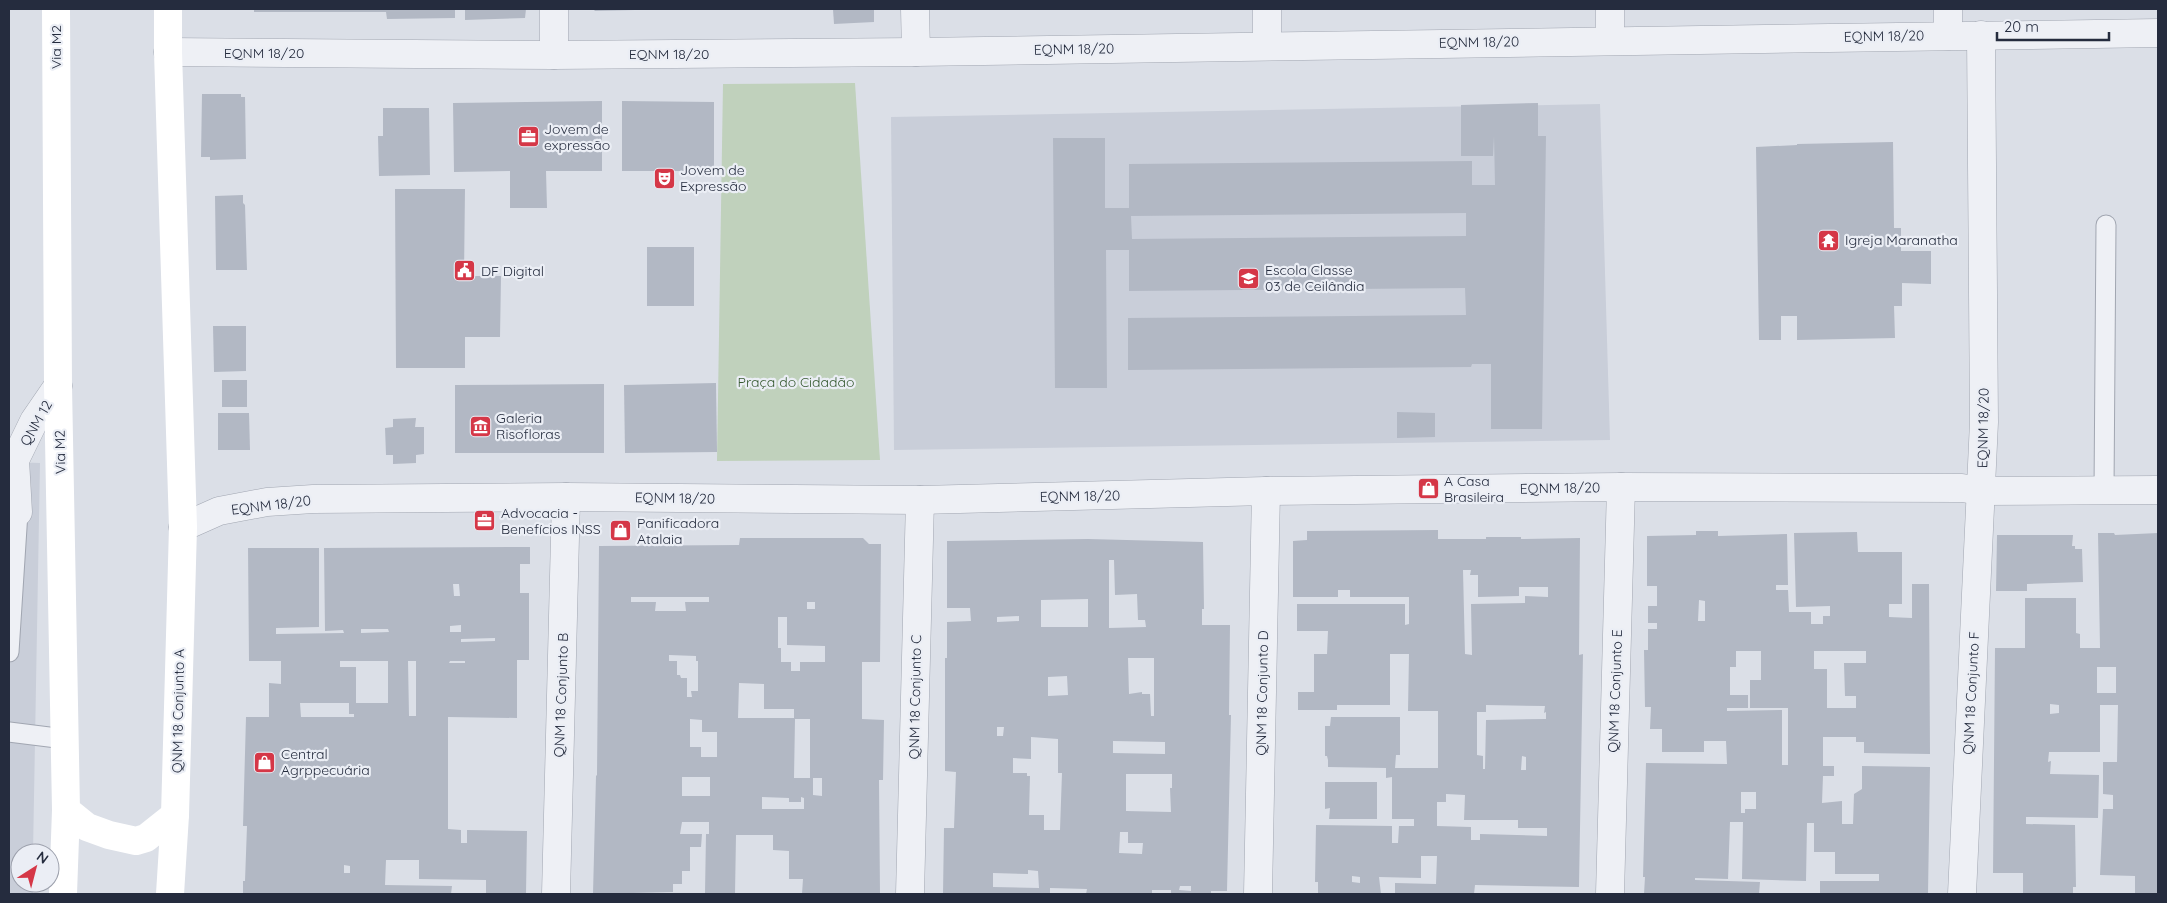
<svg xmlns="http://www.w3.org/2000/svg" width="2167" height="903" font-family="Quicksand,sans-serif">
<rect width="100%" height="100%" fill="#dbdfe7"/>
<g fill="#c9ced9">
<path d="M1600,104L1610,440L894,450L891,117Z"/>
<path d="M9,462L40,463L33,853H20V883H33V894H9Z"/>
</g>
<path fill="#c0d1bc" d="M855,83L880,460L717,461L723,84Z"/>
<g fill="#b2b8c4" fill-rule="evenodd">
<path d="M254,9H455V18L387,19L386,12H254Z"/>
<path d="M465,9H526L525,18L465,20Z"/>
<path d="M593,9H635V10L595,11Z"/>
<path d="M833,9H874V22L834,24Z"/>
<path d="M202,94H241V97H245L246,159L210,160V157H201Z"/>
<path d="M602,101V171H546L547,208H510V171L454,172L453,103Z"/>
<path d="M622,101L714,102V171H622Z"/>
<path d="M1538,103V136H1546L1542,429H1491V364H1472L1471,367L1128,370V318L1466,315L1465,288L1129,291V250H1106L1107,388H1055L1053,138H1105V208H1129V164L1472,161V185H1495L1494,136L1493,156H1461V105ZM1466,213V236L1132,239L1131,216Z"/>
<path d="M383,108H429L430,175L379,176L378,136H383Z"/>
<path d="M1893,142L1894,228H1901V251H1931V284L1902,283V306H1894L1895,338L1797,340V316H1781V340H1759L1756,147L1797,145V144Z"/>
<path d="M395,189H465L464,276H501L500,337H465V368H396Z"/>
<path d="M243,195V203L245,205L247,270H216L215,196Z"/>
<rect x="647" y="247" width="47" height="59"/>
<path d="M213,326H246V371L214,372Z"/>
<rect x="222" y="380" width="25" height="27"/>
<path d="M716,383L717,452L625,453L624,385Z"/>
<path d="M604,384V453H455V385Z"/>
<path d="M1397,412L1435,413V437L1397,438Z"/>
<path d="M218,413H249L250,450H218Z"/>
<path d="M416,418L415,427H424V454L416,455V463L393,464V455H386L385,428L393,427V419Z"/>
<path d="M1438,530V539H1486V537H1521V539L1580,538L1579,655L1583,654L1579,887L1475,885L1474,894H1395V883L1436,884L1437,856H1421V878L1379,877L1381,894H1318V882H1315L1316,825L1392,826V843H1398L1399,826H1414V819H1392V777L1386,778V768L1328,767V760L1327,756H1325V726H1330L1331,717H1400V755H1396L1395,768H1438V711H1408L1409,654H1390V705H1337V710H1298V692H1314V654H1327L1328,631H1297V604H1405V625L1409,624V597H1350V590H1338V597H1293V541L1307,540V531ZM1463,570H1471L1470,575H1478V597L1519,596V587H1548V597L1525,596V603L1471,604L1472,655L1465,654ZM1486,705L1545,706L1544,713L1546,712V719L1486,720L1485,769H1483V756L1477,755V712H1486ZM1522,756L1526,757V770H1521ZM1446,794L1465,795L1464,820H1518V828H1547V836L1480,834V840H1471V827L1437,826V802H1446ZM1352,876L1360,877V883L1352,882Z"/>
<path d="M1696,531H1718V536L1787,534L1788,585H1776V590H1788L1789,612H1811V624H1823V616H1830V606L1796,607L1794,533L1857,532L1858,552H1902V604H1889V617L1912,618V584H1929L1930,754L1864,753V742H1856V737H1823V766H1834V776H1823L1822,803L1842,801V824H1853L1854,794L1862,789V766L1930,767L1928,894H1820V881H1879V874H1835V852H1814V823H1807L1806,881L1742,879L1743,822H1730L1728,879L1695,878V880L1760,882L1759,894H1644L1645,877H1643L1646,763L1727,764L1726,741H1704V752H1662V729H1650L1651,707H1645L1644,650H1648V629H1657V623H1648V606H1657V586H1647V536L1696,535ZM1699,600L1705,601V621H1698ZM1736,651H1761V680H1750V708H1788V765H1782V710L1727,711V708H1748V695H1730V667H1736ZM1814,651H1866V663H1844L1845,696H1856V708H1827V669H1814ZM1741,792H1756V809H1745V813H1741Z"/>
<path d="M2098,533H2114L2115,535L2158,533V894H2135V876L2100,875L2103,809H2113V795L2103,794V762H2117L2118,705H2100V752H2049L2048,762L2051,761L2050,774L2099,775L2098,818L2026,817V824L2075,825L2076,887H2073V894H2023V873H1993L1995,648H2025V598H2076V633L2080,634V648H2100ZM2097,667H2116V693H2097ZM2050,704L2059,705V713L2050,714Z"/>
<path d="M1997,535H2073L2072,546H2075V549H2082L2083,582L2027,584V591H1996Z"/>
<path d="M740,538H863L869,544H881L880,662H862V719L884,720L883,780H879L880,894H802L803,879H789V851L773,850V835H736L735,894L705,893L706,834H709V822H682L680,834H702L701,847H690V871H682V884H673V892L593,894L596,776L597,775L599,546L739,545ZM631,597H709V602H685L686,611H655L656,602H631ZM807,602H815V609H807ZM778,617H787V645L825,646V662H800V671H791V662H781V648H778ZM669,655L696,656V661H698V691H691L692,697H687V678H681L680,675H677V661H669ZM739,683L764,684V709H794V718H738ZM690,719L702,720V732H717V757H701V747H690ZM795,719H810V778H794ZM682,777H710V796H682ZM813,778H822V796L813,795ZM762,797L789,798V802H801V797L804,798V809H762Z"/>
<path d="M1088,539L1203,542L1204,609H1202V625H1230L1229,715H1231L1227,891H1211V894H1171V890H1152V894H1086L1087,889L1050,888V894H943L944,828H954L956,772L945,771V658H947V622L971,621L970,608H947V541ZM1109,560H1114L1115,595L1137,594L1138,620H1145L1146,627L1109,628ZM1088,599V627H1041V600ZM1019,616V621L997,622V617ZM1128,658H1154V716H1151L1150,694H1142V692L1129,694ZM1067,676L1068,695L1048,696V677ZM997,727H1004L1003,736H997ZM1031,737L1058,739V773H1062L1060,830H1044V815H1029L1030,776H1027V773H1013V758L1031,759ZM1113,741L1165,742V754L1113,753ZM1126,774H1172V788H1170L1171,812L1126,811ZM1120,832H1128V843H1143L1142,854L1119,853ZM1028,870L1038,871L1039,888L993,887V873L1028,874ZM1180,886H1191V891L1179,890Z"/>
<path d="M530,547V564H520V593H529V660H517V718L448,717V829L461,830V843H467V830L527,831L526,894H486V880L419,879V860H386L385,885L452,886L451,894H243V881H245L247,826H243L246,717H269V683L281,684V661H249L248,548H319V627L276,628V634L344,633L343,630L325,631L324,548ZM453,584H459L460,596H454ZM461,625V632H450V626ZM361,629H388L389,632L361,633ZM495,638V641L461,642V639ZM340,661H388V703H356V667H340ZM408,661H416V716H409ZM450,661H465V663H449ZM300,703H349V714H354V717H301ZM344,865L350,866V873H344Z"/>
<path d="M1325,782H1377V819H1329L1330,808L1325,809Z"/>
</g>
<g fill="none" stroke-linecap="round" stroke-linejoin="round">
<defs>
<g id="lane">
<path d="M2104,491L2106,225"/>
<path d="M9,652L18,512"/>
<path d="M9,732L65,739"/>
</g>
<g id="street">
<path d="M915,9L916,52"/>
<path d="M1267,9V46"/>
<path d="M1610,9V40"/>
<path d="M1948,36V9"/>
<path d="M168,52L554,55L916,52L2158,33"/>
<path d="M554,55V9"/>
<path d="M9,512H18L15,460L34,421L58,386"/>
<path d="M183,527L219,511L267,502L313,499L566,497L920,500L1266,491L1621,487L1962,488L1981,491L2158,490"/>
<path d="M556,894L566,497"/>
<path d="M910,894L920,500"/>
<path d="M1258,894L1266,491"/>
<path d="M1610,894L1621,487"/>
<path d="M1962,894L1984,422L1981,35"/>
</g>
</defs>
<use href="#lane" stroke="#a1a6b1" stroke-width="21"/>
<use href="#street" stroke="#a1a6b1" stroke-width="29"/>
<use href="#lane" stroke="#eef0f5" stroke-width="19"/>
<use href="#street" stroke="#eef0f5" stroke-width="28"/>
<g stroke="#fff" stroke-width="28">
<path d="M56,9L58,386L66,810L63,894"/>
<path d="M168,9V52L183,527L175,815L170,894"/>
<path d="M66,810L87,827L109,835L136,841L146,838L175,815"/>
</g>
</g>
<defs>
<symbol id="office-square" viewBox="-11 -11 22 22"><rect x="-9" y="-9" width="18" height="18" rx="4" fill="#d53747" stroke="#ebeef5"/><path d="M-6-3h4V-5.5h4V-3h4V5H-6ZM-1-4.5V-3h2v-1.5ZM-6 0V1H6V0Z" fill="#fff"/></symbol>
<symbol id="theatre-square" viewBox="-11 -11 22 22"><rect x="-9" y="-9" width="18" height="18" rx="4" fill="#d53747" stroke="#ebeef5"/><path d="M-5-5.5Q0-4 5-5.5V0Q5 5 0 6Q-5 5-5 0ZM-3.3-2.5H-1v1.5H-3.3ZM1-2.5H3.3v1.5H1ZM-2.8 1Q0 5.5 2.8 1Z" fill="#fff"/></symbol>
<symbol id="temple-square" viewBox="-11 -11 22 22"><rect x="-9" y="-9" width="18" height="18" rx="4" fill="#d53747" stroke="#ebeef5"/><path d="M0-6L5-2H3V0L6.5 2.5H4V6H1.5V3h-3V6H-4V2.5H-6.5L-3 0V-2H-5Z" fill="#fff"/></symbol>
<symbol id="civic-square" viewBox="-11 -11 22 22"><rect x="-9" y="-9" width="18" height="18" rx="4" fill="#d53747" stroke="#ebeef5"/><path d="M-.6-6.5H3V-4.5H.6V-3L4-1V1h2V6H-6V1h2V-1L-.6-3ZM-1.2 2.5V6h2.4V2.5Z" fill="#fff"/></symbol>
<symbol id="school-square" viewBox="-11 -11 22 22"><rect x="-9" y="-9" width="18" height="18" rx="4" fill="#d53747" stroke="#ebeef5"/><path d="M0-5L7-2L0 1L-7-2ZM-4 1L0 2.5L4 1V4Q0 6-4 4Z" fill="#fff"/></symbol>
<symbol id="museum-square" viewBox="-11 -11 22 22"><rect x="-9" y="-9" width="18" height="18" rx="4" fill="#d53747" stroke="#ebeef5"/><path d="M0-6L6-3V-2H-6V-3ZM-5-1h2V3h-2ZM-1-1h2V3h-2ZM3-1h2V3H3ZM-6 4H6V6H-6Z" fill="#fff"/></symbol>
<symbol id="shop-square" viewBox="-11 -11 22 22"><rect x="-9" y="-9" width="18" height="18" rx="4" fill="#d53747" stroke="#ebeef5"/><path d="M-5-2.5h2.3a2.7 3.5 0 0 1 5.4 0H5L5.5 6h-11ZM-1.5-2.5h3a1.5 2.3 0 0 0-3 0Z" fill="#fff"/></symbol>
</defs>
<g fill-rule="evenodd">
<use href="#office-square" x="516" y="124" width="25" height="25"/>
<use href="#theatre-square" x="652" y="166" width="25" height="25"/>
<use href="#temple-square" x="1816" y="228" width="25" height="25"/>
<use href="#civic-square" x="452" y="258" width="25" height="25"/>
<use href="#school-square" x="1236" y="266" width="25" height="25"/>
<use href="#museum-square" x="468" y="414" width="25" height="25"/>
<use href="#shop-square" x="1416" y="476" width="25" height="25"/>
<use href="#office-square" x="472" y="508" width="25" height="25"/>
<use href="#shop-square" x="608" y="518" width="25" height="25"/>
<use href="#shop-square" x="252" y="750" width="25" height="25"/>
</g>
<g text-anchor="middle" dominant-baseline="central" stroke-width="4.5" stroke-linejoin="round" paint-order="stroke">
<g font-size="14" fill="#252c3e" stroke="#ebeef5">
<text transform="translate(1884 36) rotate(-1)">EQNM 18/20</text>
<text transform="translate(1479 42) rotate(-1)">EQNM 18/20</text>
<text transform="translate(56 47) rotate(-90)">Via M2</text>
<text transform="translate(1074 49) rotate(-1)">EQNM 18/20</text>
<text x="264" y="53">EQNM 18/20</text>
<text x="669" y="54">EQNM 18/20</text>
<text transform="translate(36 423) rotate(-60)">QNM 12</text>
<text transform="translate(1983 428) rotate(-89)">EQNM 18/20</text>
<text transform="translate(60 452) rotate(-91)">Via M2</text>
<text transform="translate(1560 488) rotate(-1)">EQNM 18/20</text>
<text transform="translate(1080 496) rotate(-1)">EQNM 18/20</text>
<text transform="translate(675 498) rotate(1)">EQNM 18/20</text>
<text transform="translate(271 505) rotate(-7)">EQNM 18/20</text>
<text transform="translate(1615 691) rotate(-88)">QNM 18 Conjunto E</text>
<text transform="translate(1262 693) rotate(-89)">QNM 18 Conjunto D</text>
<text transform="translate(1971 693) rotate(-87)">QNM 18 Conjunto F</text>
<text transform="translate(561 695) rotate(-88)">QNM 18 Conjunto B</text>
<text transform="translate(915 697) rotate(-89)">QNM 18 Conjunto C</text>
<text transform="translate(178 711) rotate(-89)">QNM 18 Conjunto A</text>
</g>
<g font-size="14" fill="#252c3e" stroke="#ebeef5" text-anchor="start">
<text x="544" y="129">Jovem de<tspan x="544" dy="16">expressão</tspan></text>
<text x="680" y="170">Jovem de<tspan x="680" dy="16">Expressão</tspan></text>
<text x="1845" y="240">Igreja Maranatha</text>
<text x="1265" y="270">Escola Classe<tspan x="1265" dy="16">03 de Ceilândia</tspan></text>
<text x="481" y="271">DF Digital</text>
<text x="496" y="418">Galeria<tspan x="496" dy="16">Risofloras</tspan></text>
<text x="1444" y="481">A Casa<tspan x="1444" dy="16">Brasileira</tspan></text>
<text x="501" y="513">Advocacia -<tspan x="501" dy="16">Benefícios INSS</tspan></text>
<text x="637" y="523">Panificadora<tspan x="637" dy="16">Atalaia</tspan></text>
<text x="281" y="754">Central<tspan x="281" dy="16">Agrppecuária</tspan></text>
</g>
<g font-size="14" fill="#375a31" stroke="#ebeef5">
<text x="796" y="382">Praça do Cidadão</text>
</g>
</g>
<rect width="2167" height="903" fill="none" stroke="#252c3e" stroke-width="20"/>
<g transform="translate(35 868) rotate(36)"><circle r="24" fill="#ebeef5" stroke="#9ca0ac"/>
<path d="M0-4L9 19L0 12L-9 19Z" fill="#d53747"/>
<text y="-8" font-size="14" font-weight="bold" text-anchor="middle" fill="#252c3e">N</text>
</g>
<path d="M1997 32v8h112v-8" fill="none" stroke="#252c3e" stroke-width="2.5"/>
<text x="2004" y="32" font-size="15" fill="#252c3e" stroke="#ebeef5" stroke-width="4" paint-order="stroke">20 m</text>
</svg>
